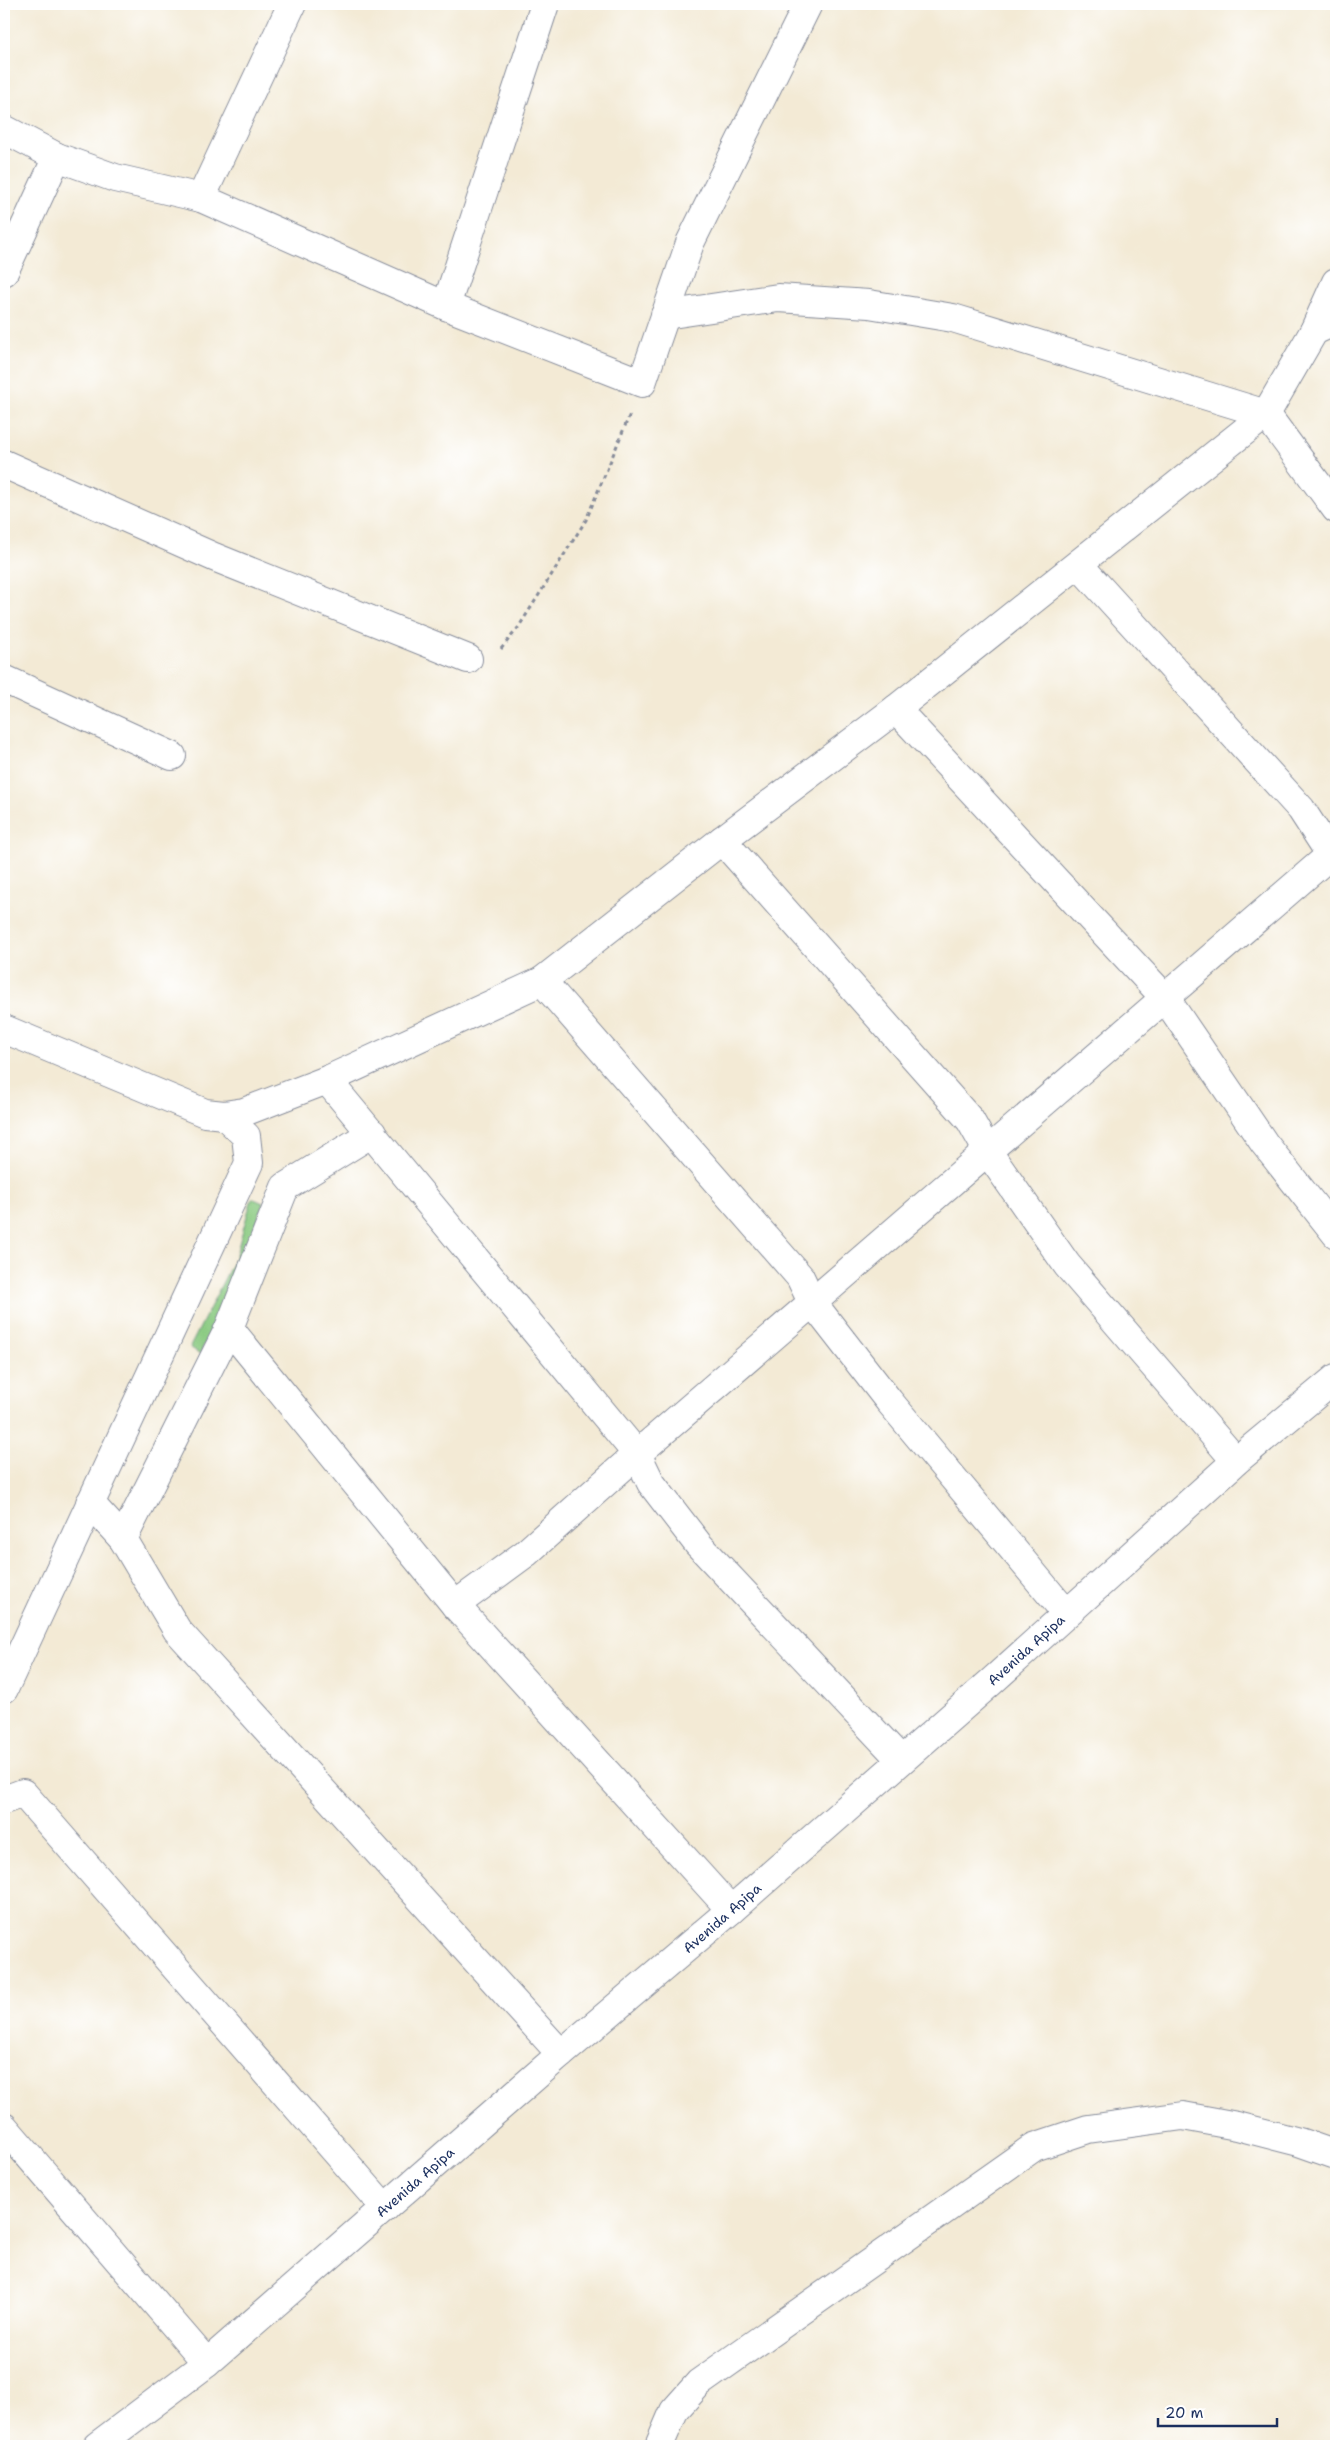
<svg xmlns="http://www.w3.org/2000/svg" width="1340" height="2450" font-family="'Shantell Sans',sans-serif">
<rect width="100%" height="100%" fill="#fff"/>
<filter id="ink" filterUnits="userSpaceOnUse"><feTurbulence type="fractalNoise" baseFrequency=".02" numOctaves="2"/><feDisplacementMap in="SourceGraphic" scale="10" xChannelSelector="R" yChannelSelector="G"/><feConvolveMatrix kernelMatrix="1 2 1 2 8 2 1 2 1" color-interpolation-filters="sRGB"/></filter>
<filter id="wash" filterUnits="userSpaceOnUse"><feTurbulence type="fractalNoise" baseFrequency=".0096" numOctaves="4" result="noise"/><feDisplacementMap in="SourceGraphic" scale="20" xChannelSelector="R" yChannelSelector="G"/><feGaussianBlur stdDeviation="1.12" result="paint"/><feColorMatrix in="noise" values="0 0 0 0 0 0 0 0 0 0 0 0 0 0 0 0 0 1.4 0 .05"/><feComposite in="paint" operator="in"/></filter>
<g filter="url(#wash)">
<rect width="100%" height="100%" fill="#f3ead5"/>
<path fill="#8aca81" stroke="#527c70" d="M252,1198L263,1203L249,1249L200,1354L190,1347L235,1258Z"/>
</g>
<g filter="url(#ink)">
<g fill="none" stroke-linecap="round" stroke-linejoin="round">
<defs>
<g id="minor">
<path d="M4,129L57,157L115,178L201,198L446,306L642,383L690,243L808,4"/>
<path d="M201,198L292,4"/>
<path d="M4,272L57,157"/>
<path d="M446,306L545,4"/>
<path d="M665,315L778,298L869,304L953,318L1266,414L1336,509"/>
<path d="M1314,331L1336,282"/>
<path d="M4,464L214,557L468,659"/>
<path d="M1079,565L1301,809L1336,863"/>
<path d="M4,679L172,756"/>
<path d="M896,709L1166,999L1264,1143L1336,1234"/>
<path d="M722,840L970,1120L988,1152L1067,1265L1236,1461"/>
<path d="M542,981L800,1277L812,1302L889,1401L1066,1613"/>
<path d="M4,1029L205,1113L224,1115L244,1112L327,1080L542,981L722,840L896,709L1266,414L1314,331L1336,321"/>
<path d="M327,1080L637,1454L1336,850"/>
<path d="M229,1328L455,1605L731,1910"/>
<path d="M90,1503L123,1539L177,1630L561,2054"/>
<path d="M123,1539L229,1328L285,1187L372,1133"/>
<path d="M455,1605L526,1553L637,1454L651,1483L698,1544L901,1760"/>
<path d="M4,1689L249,1163L246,1136L224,1115"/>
<path d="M4,1800L23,1793L385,2208"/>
<path d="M4,2127L207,2363"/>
<path d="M97,2446L207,2363L561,2054L731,1910L991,1682L1236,1461L1336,1378"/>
<path d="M659,2446L674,2411L699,2383L1034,2147L1088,2129L1183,2116L1237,2126L1299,2142L1336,2155"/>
</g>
</defs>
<use href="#minor" stroke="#878c9a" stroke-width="30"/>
<path stroke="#878c9a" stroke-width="3" stroke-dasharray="4 4" stroke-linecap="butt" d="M501,649L518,628L586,520L630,414"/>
<use href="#minor" stroke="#fff" stroke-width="28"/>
</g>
</g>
<g text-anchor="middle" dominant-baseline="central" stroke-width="5" stroke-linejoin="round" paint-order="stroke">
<g font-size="14" fill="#1b2f5e" stroke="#fff">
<text transform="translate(1026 1650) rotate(-42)">Avenida Apipa</text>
<text transform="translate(722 1918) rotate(-41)">Avenida Apipa</text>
<text transform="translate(415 2182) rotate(-41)">Avenida Apipa</text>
</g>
</g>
<rect width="1340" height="2450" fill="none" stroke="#fff" stroke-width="20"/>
<path d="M1158 2418v8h119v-8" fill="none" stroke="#1b2f5e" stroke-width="2.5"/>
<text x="1165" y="2418" font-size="15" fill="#1b2f5e" stroke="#ffffff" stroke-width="4" paint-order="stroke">20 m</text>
</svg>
